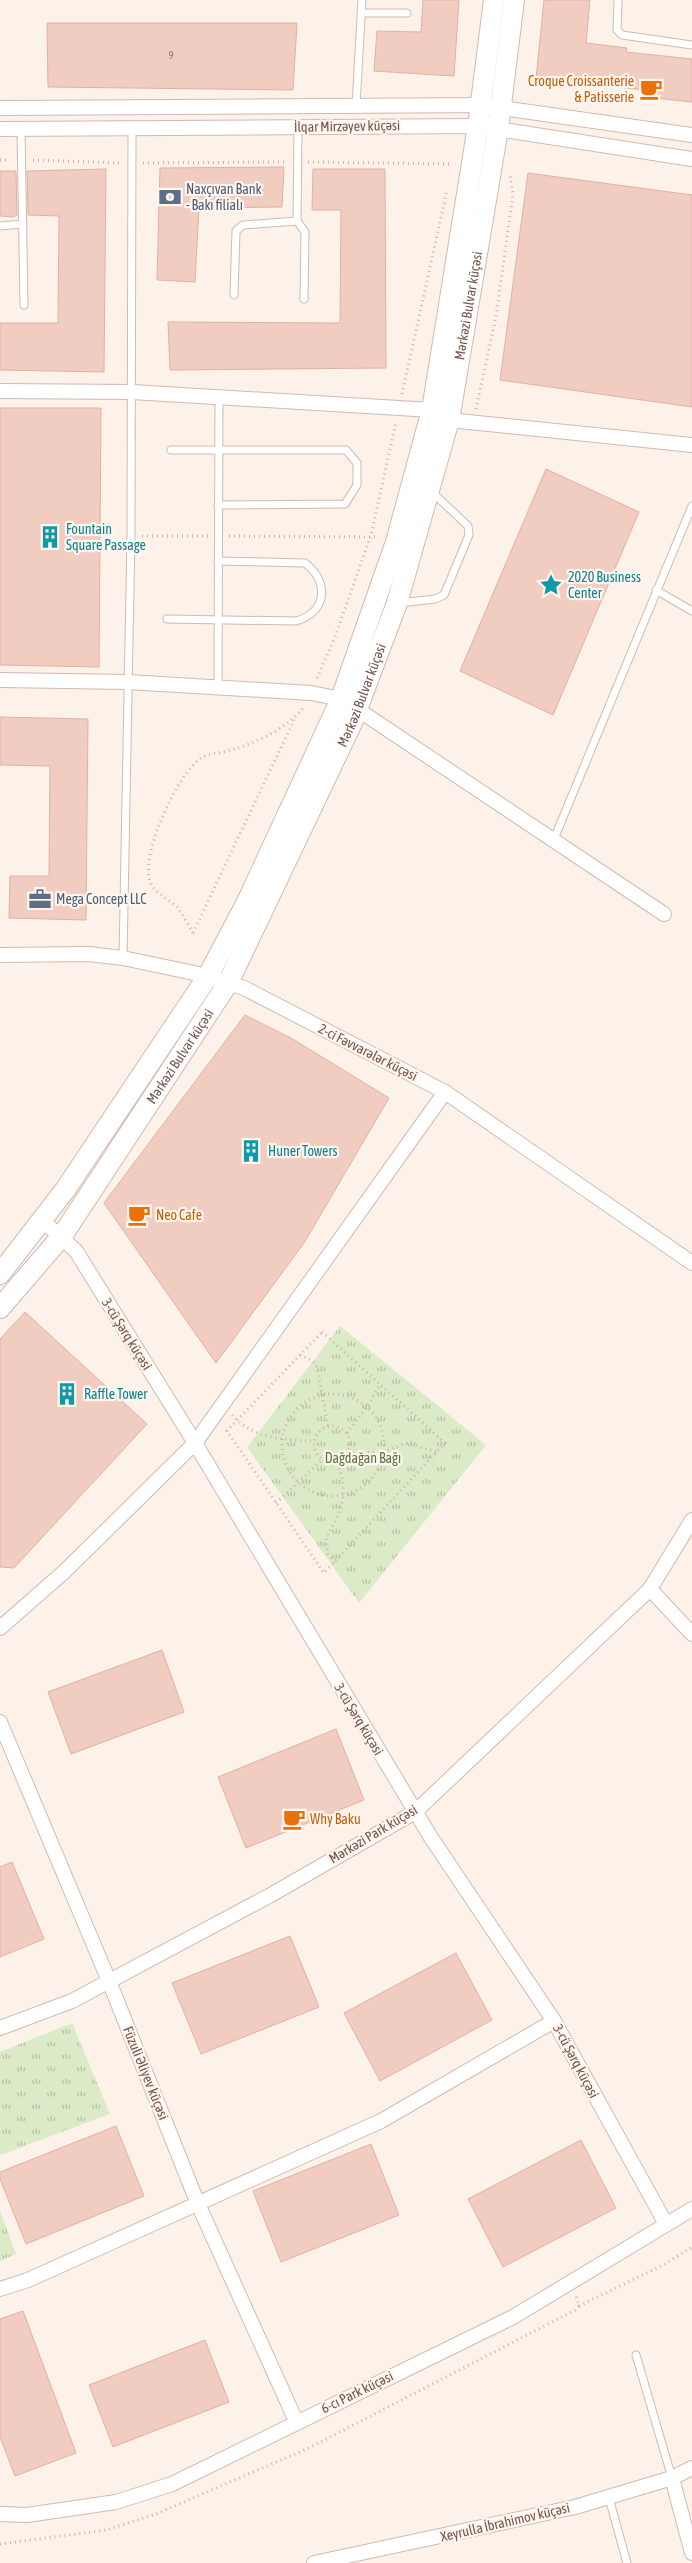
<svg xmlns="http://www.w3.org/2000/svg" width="692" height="2563" font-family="'Asap Condensed',sans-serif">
<defs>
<pattern id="grass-tufts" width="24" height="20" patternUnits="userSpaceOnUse" patternTransform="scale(1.25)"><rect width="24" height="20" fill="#dbeac7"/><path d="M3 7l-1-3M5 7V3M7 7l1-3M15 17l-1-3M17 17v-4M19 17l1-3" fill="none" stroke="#b6c0a4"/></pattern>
</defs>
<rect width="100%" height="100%" fill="#fcf2e9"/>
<g fill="url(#grass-tufts)">
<path d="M340,1326L486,1445L359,1603L247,1447Z"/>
<path d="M72,2023L110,2114L0,2155V2052Z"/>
<path d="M0,2211L16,2254L0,2261Z"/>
</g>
<g fill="#f1ccc1" stroke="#e3b0a2">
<path d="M423,0H459L454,76L374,71L377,31L421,32Z"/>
<path d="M544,0H590L586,43L627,48L626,52L692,59V102L645,97L646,90L536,79Z"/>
<path d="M47,23H297L293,90L48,87Z"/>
<path d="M284,167L282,207L199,208L195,282L157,280L160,168Z"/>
<path d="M106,169L104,372L0,370V323H58L59,216L28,215L27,171Z"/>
<path d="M313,169H385L386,368L170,370L168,322L340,323L341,210H312Z"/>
<path d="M0,171H16L17,215L14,217L0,216Z"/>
<path d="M528,173L692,195V407L500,380Z"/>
<path d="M0,408H101L99,667L0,665Z"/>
<path d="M546,469L639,512L553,715L460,671Z"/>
<path d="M0,717L88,719L86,920L9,918L10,876H49L50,766L0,765Z"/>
<path d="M245,1015L291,1038L389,1098L304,1243L216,1363L104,1203Z"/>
<path d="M25,1312L147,1424L14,1568L0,1567V1339Z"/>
<path d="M162,1650L184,1712L71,1754L48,1692Z"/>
<path d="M336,1729L364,1800L246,1848L218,1777Z"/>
<path d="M12,1862L44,1939L0,1957V1867Z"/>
<path d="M290,1936L319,2007L201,2054L172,1983Z"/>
<path d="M456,1953L492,2020L380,2081L344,2013Z"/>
<path d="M116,2126L144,2196L26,2244L0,2179V2172Z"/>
<path d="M581,2140L616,2208L503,2267L468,2199Z"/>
<path d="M371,2144L399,2215L281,2262L253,2191Z"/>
<path d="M23,2311L76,2453L15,2476L0,2437V2319Z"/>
<path d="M205,2340L229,2402L113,2447L89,2385Z"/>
</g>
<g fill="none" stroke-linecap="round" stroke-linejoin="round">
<defs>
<g id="lane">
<path d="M618,0L617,30L622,35L692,45"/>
<path d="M361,13H407"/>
<path d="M356,106L362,0"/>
<path d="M298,127L297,221L305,232L304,299"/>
<path d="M21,129L24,305"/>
<path d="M0,226L23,224"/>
<path d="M234,295L236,231L243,225L297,221"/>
<path d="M171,450H346L357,463V485L345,504L218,505"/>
<path d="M656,590L692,611"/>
<path d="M400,603L435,599L444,595L469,535L468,526L432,492"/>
<path d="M167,619L296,621C327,612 330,582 305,563L218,561"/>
<path d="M218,687L219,397"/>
<path d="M554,839L692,506"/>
<path d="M123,958L131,536L132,130"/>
<path d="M636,2355L672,2478"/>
<path d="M609,2498L627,2563"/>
</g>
<g id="street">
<path d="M0,108L481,105L692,135"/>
<path d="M0,129L478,126L692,159"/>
<path d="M0,391L132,392L432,410"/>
<path d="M449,420L692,445"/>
<path d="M0,680L128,682L311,693L341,699"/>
<path d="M357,709L664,914"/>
<path d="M0,955L89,954L123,958L208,976L244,988L445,1092L692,1263"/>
<path d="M43,1221L76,1251L195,1443L430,1836L554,2021L666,2224"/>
<path d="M650,1589L692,1634"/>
<path d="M0,1628L64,1572L195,1443L445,1092"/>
<path d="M0,1722L109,1981L198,2204L296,2421"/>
<path d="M0,2028L72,2001L269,1896L415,1812L650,1589L692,1520"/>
<path d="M0,2289L28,2280L381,2121L554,2021"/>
<path d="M672,2478L692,2553"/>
<path d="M0,2514L27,2515L116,2502L172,2484L513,2317L692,2209"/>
<path d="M314,2563L575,2507L672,2478L692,2468"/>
</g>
<g id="secondary">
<path d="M0,1274L65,1190L208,976L247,902L341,699L396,542L432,410L478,126L494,0"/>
<path id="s1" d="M0,1308L62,1236L228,983L351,725L397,603L449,420L498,129L514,0"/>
</g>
</defs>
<use href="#lane" stroke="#d0bab1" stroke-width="9"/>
<use href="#street" stroke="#d0bab1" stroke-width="16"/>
<use href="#secondary" stroke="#d3b9af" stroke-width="22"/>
<g stroke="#d6afa4" stroke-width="3" stroke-dasharray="1 4" stroke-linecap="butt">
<path d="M0,160H9"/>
<path d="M33,160L122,163"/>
<path d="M308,162L452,164"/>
<path d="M143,163L287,162"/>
<path d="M402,394L447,190"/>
<path d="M476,409L496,317L513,194L510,176"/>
<path d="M142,536H208"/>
<path d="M229,536L378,537"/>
<path d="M317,678L335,637L371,535L396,422"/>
<path d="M193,933C188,925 183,914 177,907C170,900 155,893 151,884C138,857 178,773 201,758C209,753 222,753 231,750C256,743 286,729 303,708"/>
<path d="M193,933L294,720"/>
<path d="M322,1332L445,1443L324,1573L227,1431Z"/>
<path d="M300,1355L311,1360L317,1367L328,1426"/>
<circle cx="333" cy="1445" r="51"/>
<path d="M232,1415C254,1440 284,1439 314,1441"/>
<circle cx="332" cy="1444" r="18"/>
<path d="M347,1433L367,1407L380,1384"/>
<path d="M348,1453L384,1452L406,1443L437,1452"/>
<path d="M276,1503L323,1459"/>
<path d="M335,1562L328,1554L326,1538C343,1508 349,1496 337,1461"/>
<path d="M579,2306L665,2264L692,2247"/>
<path d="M0,2544L106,2530L156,2514L311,2447L575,2310L579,2306L576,2296"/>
</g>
<use href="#lane" stroke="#fff" stroke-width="7"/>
<use href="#street" stroke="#fff" stroke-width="14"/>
<use href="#secondary" stroke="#fff" stroke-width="20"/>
</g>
<defs>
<symbol id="cafe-bare" viewBox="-9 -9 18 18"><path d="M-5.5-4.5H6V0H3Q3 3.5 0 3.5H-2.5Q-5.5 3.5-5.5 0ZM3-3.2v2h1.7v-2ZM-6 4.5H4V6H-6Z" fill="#e8710a" stroke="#fff6ef" stroke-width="2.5" paint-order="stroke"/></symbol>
<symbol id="bank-bare" viewBox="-9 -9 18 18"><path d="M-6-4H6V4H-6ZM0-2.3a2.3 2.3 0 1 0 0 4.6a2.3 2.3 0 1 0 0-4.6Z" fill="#5c6f8a" stroke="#fff6ef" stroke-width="2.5" paint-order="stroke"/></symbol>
<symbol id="building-bare" viewBox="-9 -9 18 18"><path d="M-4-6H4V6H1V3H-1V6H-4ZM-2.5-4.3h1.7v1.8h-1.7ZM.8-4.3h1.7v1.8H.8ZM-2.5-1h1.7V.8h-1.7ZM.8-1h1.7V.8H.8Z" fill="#0f9aa8" stroke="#fff6ef" stroke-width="2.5" paint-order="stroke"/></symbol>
<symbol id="sight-bare" viewBox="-9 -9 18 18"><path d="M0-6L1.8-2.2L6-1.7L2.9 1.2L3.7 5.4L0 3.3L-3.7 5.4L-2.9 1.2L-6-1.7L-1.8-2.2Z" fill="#0f9aa8" stroke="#fff6ef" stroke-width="2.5" paint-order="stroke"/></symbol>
<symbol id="office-bare" viewBox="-9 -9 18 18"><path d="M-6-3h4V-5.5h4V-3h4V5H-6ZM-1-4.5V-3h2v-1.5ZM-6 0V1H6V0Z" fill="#5c6f8a" stroke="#fff6ef" stroke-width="2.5" paint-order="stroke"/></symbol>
</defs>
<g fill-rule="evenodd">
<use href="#cafe-bare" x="635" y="73" width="32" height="32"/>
<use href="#bank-bare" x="154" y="181" width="32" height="32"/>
<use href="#building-bare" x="34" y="521" width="32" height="32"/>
<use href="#sight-bare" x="535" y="569" width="32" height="32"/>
<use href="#office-bare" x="24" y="883" width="32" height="32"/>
<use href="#building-bare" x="235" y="1135" width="32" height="32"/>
<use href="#cafe-bare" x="123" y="1199" width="32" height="32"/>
<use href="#building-bare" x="51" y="1378" width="32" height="32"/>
<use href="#cafe-bare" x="278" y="1803" width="32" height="32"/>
</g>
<g text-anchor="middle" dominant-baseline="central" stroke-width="4.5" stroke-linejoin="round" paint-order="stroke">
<g font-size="11" fill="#95736a">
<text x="171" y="55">9</text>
</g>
<g font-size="14" fill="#c56008" stroke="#fff6ef" text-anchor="start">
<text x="634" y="81" text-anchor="end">Croque Croissanterie<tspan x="634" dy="16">&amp; Patisserie</tspan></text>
<text x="156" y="1215">Neo Cafe</text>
<text x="310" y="1819">Why Baku</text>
</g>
<g font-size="14" fill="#76554d" stroke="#fff6ef">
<text transform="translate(347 126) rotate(-1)">İlqar Mirzəyev küçəsi</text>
<text stroke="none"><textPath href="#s1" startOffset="1120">Mərkəzi Bulvar küçəsi</textPath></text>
<text stroke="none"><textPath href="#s1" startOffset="715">Mərkəzi Bulvar küçəsi</textPath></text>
<text transform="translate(368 1052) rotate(27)">2-ci Fəvvarələr küçəsi</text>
<text stroke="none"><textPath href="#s1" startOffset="310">Mərkəzi Bulvar küçəsi</textPath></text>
<text transform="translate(127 1334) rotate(58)">3-cü Şərq küçəsi</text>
<text transform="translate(359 1719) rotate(59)">3-cü Şərq küçəsi</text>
<text transform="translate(373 1834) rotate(-31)">Mərkəzi Park küçəsi</text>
<text transform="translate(576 2061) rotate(62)">3-cü Şərq küçəsi</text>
<text transform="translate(146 2073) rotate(68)">Füzuli Əliyev küçəsi</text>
<text transform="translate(357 2392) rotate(-26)">6-cı Park küçəsi</text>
<text transform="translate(505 2522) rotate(-13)">Xeyrulla İbrahimov küçəsi</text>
</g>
<g font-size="14" fill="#4e5e75" stroke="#fff6ef" text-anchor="start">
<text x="186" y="189">Naxçıvan Bank<tspan x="186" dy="16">- Bakı filialı</tspan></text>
<text x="56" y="899">Mega Concept LLC</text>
</g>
<g font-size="14" fill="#0d838f" stroke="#fff6ef" text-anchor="start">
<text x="66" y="529">Fountain<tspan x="66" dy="16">Square Passage</tspan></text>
<text x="568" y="577">2020 Business<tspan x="568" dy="16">Center</tspan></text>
<text x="268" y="1151">Huner Towers</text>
<text x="84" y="1394">Raffle Tower</text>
</g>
<g font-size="14" fill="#597641" stroke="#fff6ef">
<text x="363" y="1458">Dağdağan Bağı</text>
</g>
</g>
</svg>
